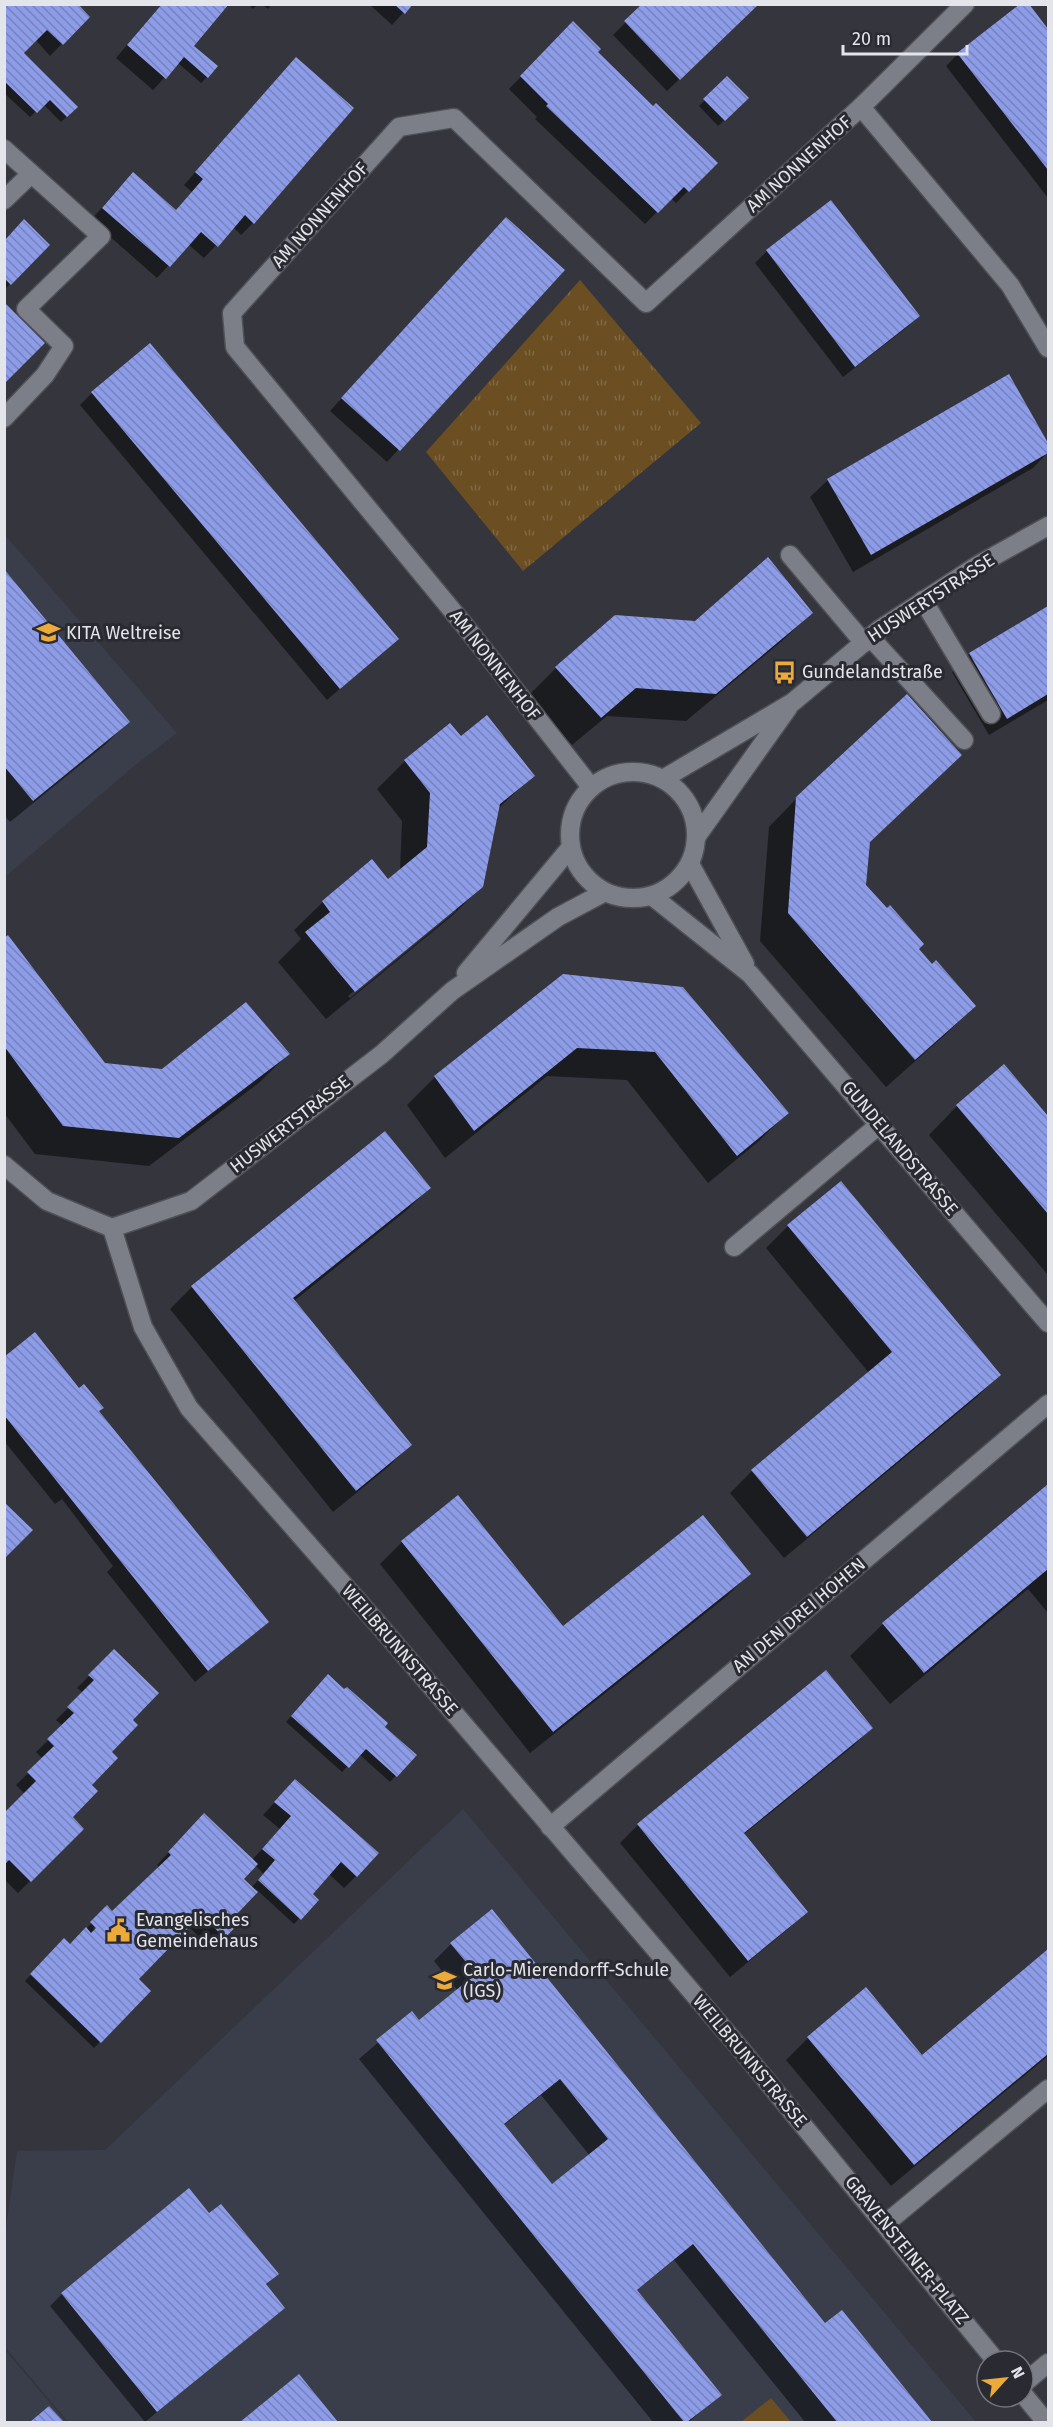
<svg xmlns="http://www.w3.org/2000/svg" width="1053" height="2427" font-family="'Fira Sans',sans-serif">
<defs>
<pattern id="park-tufts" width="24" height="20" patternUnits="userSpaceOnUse" patternTransform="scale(1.5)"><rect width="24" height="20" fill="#6b4f23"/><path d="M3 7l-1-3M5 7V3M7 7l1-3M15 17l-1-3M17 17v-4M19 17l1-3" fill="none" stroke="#806843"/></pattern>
<pattern id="building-back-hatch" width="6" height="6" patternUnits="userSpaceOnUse" patternTransform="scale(1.5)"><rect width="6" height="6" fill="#8d9ce9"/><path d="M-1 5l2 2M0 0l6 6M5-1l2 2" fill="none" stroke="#7782b8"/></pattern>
</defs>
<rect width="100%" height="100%" fill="#34353d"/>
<g fill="#3a3e4b">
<path d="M4,534L177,733L134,766L5,877Z"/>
<path d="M463,1809L976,2422H68L5,2347L4,2241L17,2151L105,2150Z"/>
<path d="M5,2350L66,2422H5Z"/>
</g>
<path fill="#6b4f23" d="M771,2398L791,2422H741Z"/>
<path fill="url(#park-tufts)" d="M580,280L701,423L523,571L426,452Z"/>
<g fill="#0007" fill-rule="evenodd">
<path d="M4,4L88,17L50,56Z"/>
<path d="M162,4H225L192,46L207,77L201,83L178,63L153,90L116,58Z"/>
<path d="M248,4H258L253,9Z"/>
<path d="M262,4H272L268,9Z"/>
<path d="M369,4H411L392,25Z"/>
<path d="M644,4H757L667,91L613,35Z"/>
<path d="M1027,4L1048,32V198L946,66L958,54Z"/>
<path d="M573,23L596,52L653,107L716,163L676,203L671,198L645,224L535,119L537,117L509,89Z"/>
<path d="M284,71L253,223L241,235L233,227L204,258L188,244L157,278L91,220L121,186L175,211L192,192L184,185Z"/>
<path d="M4,72L76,107L61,122L43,104L30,117L4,93Z"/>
<path d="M727,78L747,98L718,126L699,106Z"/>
<path d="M24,222L48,245L4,290V241Z"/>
<path d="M494,231L563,270L387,462L330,411Z"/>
<path d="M767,251L918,316L906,328L843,377L755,263Z"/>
<path d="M1008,376L1048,446V452L1033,468L853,572L810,497L828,480Z"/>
<path d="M92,393L397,639L327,700L80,405Z"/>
<path d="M4,571L128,722L106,744L10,822L4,815Z"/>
<path d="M1048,607V700L989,735L952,672L970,654Z"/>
<path d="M811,613L782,641L686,721L607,716L572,745L528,696L556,668L615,616L695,622Z"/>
<path d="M460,738L533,775L497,810L482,886L453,915L326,1019L278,962L301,939L294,930L323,902L372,861L388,881L400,871L402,821L377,789L405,761ZM456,907V911L350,998L348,996Z"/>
<path d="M960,755L868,843L864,885L932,966L974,1006L946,1034L886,1087L760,941L769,827L797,798Z"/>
<path d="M4,940L104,1064L162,1070L288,1054L260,1082L149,1166L35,1154L4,1113Z"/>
<path d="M683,988L787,1113L759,1141L708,1183L627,1080L547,1076L445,1158L407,1105L435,1077Z"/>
<path d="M1004,1066L1048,1118V1275L929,1135L957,1106Z"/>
<path d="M841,1183L999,1375L977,1397L784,1558L730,1493L752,1471L869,1373L766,1248L788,1226Z"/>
<path d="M429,1188L407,1210L294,1301L410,1445L388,1467L333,1512L170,1309L192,1287Z"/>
<path d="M4,1359L98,1412L267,1622L195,1682L107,1572L113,1566L62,1499L55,1504L4,1441Z"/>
<path d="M1048,1486V1613L1028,1589L890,1704L850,1656L883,1624Z"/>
<path d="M458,1497L563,1628L749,1574L727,1596L530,1753L380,1564L402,1542Z"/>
<path d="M114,1651L131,1720L71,1817L82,1829L18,1893L4,1879V1815L25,1794L16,1785L43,1759L36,1752L63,1726L56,1720L83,1693L77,1688Z"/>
<path d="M825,1672L871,1728L853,1746L743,1835L806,1912L788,1929L730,1977L620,1843L638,1825Z"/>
<path d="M322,1682L383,1727L415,1755L390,1782L359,1754L342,1772L286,1722Z"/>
<path d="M283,1793L356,1876L344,1888L329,1874L311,1894L317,1900L294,1924L257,1890L235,1914L240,1920L212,1949L188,1926L137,1979L149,1991L94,2048L25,1981L64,1940L70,1946L107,1907L110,1911L93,1928L95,1930L160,1868L157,1865L192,1827L252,1860L280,1829L263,1815ZM255,1865L264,1874L251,1888L242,1879Z"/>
<path d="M451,1944L825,2325L841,2312L930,2422H805L674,2260L636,2291L720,2394L689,2422H653L359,2059L412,2013L420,2022L458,1991L434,1961ZM541,2095L590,2156L552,2186L503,2126Z"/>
<path d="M1048,1951V2056L891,2186L786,2060L808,2038L922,2057Z"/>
<path d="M209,2216L277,2274L265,2286L283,2308L145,2422L50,2306L62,2294Z"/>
<path d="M299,2377L336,2422H242Z"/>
</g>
<g fill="url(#building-back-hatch)" fill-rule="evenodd">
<path d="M4,4H78L90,17L63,45L47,30L24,53L78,107L67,117L50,100L37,113L4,81Z"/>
<path d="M162,4H229L194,46L218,66L208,78L184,57L166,79L127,45Z"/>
<path d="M394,4H413L405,14Z"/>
<path d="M642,4H759L680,80L624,21Z"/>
<path d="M1020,4H1029L1048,29V170L957,53Z"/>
<path d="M573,21L601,49L598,52L653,106L656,103L718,163L689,192L684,187L658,213L546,106L548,104L520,76Z"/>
<path d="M296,57L354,108L254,224L245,215L218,247L201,232L170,267L102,208L133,172L176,210L203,179L195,172Z"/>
<path d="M727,76L749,98L725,121L703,99Z"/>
<path d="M831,200L920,316L855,367L766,250Z"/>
<path d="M506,217L565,270L400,451L341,398Z"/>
<path d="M24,219L50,245L11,285L5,279V240Z"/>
<path d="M4,302L45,343L4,384Z"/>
<path d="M150,343L399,639L340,689L91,392Z"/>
<path d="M1009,374L1048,443V453L871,555L827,479Z"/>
<path d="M768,557L813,613L716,694L636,688L601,718L555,667L615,615L695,621Z"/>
<path d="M4,569L130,722L33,801L4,766Z"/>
<path d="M1048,606V694L1007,719L969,653Z"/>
<path d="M907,694L962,755L870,842L866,885L887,908L890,905L924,944L919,949L932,964L936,960L976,1006L915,1060L788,913L796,797Z"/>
<path d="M487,715L535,776L500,804L483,887L355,992L305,932L330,912L322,901L372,859L388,879L427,847L430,793L404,760L450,723L461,736Z"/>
<path d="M8,935L105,1063L162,1069L246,1002L290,1054L179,1138L63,1126L4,1046V938Z"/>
<path d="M563,974L683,987L789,1113L737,1156L655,1052L577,1048L474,1131L434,1076Z"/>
<path d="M1004,1064L1048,1116V1214L956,1105Z"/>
<path d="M385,1131L431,1188L293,1298L412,1445L356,1491L191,1286Z"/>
<path d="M841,1181L1001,1375L807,1537L751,1470L892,1352L787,1225Z"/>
<path d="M35,1332L79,1388L84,1384L104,1408L99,1411L269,1622L208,1671L4,1415V1357Z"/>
<path d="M1048,1484V1569L924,1673L882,1623Z"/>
<path d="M458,1495L563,1626L703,1515L751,1574L553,1732L401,1541Z"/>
<path d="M4,1502L33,1530L4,1559Z"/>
<path d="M114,1649L159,1693L133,1720L138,1725L112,1752L118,1758L92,1785L98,1791L73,1817L84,1829L31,1882L9,1860L4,1865V1813L36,1781L27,1772L54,1746L47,1739L74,1713L67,1707L94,1680L88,1675Z"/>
<path d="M826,1670L873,1728L744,1833L808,1912L748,1961L637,1824Z"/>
<path d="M328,1674L344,1689L347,1687L388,1723L385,1727L417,1755L397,1777L366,1749L349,1768L291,1716Z"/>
<path d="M295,1779L379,1853L357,1877L341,1862L313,1894L319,1900L301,1920L258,1880L275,1860L262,1849L291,1816L274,1802Z"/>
<path d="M204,1813L258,1864L244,1879L258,1892L237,1914L243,1919L225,1938L201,1915L139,1979L151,1991L101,2043L30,1974L64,1938L70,1944L86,1927L91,1933L96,1928L90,1922L107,1905L112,1911L171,1855L168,1852Z"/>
<path d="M492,1909L825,2323L842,2310L932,2422H837L693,2244L637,2290L722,2395L687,2422H684L376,2040L412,2011L419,2020L476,1974L450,1943ZM560,2079L608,2139L552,2184L504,2124Z"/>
<path d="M1048,1949V2054L914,2165L807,2037L866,1987L922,2055Z"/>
<path d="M189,2188L209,2213L221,2204L279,2274L266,2284L285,2308L157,2412L61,2293Z"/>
<path d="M299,2374L338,2422H240Z"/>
<path d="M49,2406L64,2422H30Z"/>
</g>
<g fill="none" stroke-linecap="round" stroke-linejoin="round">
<defs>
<g id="minor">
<path d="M861,107L1010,285L1048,348"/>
<path d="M4,149L101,236L26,309L64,346L45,375L4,418"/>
<path d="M4,200L31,174"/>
<path d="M790,555L864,643"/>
<path d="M923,600L991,714"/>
<path d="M870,637L964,740"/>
<circle cx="633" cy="835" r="63"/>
<path d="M663,779L793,702L880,629L978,565L1048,526"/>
<path d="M591,787L465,626L235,347L232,313L399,127L454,118L646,303L861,107L965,4"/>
<path d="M697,836L788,708"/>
<path d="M690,864L745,964"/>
<path d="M652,896L750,974L1048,1323"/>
<path d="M466,973L571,847"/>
<path d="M4,1165L47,1201L112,1228"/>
<path d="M112,1228L143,1327L189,1408L378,1624L739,2047L996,2361"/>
<path d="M112,1228L191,1201L382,1054L452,991L558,917L605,892"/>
<path d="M734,1247L880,1124"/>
<path d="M550,1827L1048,1404"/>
<path d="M885,2224L1048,2089"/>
<path d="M1023,2384L1048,2363"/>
<path d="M1023,2394L1046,2422"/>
</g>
</defs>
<use href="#minor" stroke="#4f5157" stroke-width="21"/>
<use href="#minor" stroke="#7d7f88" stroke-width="18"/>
</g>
<defs>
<symbol id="school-bare" viewBox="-9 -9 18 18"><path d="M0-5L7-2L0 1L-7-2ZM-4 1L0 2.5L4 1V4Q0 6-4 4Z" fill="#ebaa39" stroke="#2a2b32" stroke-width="2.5" paint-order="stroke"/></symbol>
<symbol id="bus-bare" viewBox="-9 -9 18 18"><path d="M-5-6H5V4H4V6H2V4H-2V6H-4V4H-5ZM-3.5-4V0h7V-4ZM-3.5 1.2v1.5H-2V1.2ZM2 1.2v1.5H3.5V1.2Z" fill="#ebaa39" stroke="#2a2b32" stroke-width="2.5" paint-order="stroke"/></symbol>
<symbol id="civic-bare" viewBox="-9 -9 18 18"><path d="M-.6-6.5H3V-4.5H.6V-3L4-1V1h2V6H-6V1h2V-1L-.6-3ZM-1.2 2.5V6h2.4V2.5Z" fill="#ebaa39" stroke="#2a2b32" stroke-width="2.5" paint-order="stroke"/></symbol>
</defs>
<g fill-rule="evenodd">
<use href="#school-bare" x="32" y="616" width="33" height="33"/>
<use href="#bus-bare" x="768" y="656" width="33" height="33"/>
<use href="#civic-bare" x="102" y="1914" width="33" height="33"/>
<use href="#school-bare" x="428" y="1964" width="33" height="33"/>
</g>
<g text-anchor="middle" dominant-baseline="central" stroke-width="6" stroke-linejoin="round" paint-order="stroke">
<g font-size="18" fill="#e4e5ea" stroke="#2a2b32">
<text transform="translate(799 164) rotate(-42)">AM NONNENHOF</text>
<text transform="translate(320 215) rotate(-48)">AM NONNENHOF</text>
<text transform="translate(931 598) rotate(-33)">HUSWERTSTRASSE</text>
<text transform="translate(495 665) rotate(52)">AM NONNENHOF</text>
<text transform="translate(290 1124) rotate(-38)">HUSWERTSTRASSE</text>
<text transform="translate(900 1148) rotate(50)">GUNDELANDSTRASSE</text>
<text transform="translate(799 1615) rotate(-40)">AN DEN DREI HOHEN</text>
<text transform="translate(400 1650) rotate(49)">WEILBRUNNSTRASSE</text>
<text transform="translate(750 2061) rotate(50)">WEILBRUNNSTRASSE</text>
<text transform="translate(907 2250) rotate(51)">GRAVENSTEINER-PLATZ</text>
</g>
<g font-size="18" fill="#e4e5ea" stroke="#2a2b32" text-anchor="start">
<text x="66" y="633">KITA Weltreise</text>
<text x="802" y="672">Gundelandstraße</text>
<text x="136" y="1920">Evangelisches<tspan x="136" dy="21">Gemeindehaus</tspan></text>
<text x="463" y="1970">Carlo-Mierendorff-Schule<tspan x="463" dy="21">(IGS)</tspan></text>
</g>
</g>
<rect width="1053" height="2427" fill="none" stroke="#e4e5ea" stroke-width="12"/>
<g transform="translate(1005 2379) rotate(63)"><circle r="28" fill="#2a2b32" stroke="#74757c" stroke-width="1.5"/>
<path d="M0-4.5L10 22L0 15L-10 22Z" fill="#ebaa39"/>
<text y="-9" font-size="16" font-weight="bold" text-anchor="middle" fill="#e4e5ea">N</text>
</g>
<path d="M843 45v9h124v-9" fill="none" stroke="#e4e5ea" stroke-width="3"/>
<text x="852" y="45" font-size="18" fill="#e4e5ea" stroke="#2a2b32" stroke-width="4.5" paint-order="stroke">20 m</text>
</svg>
